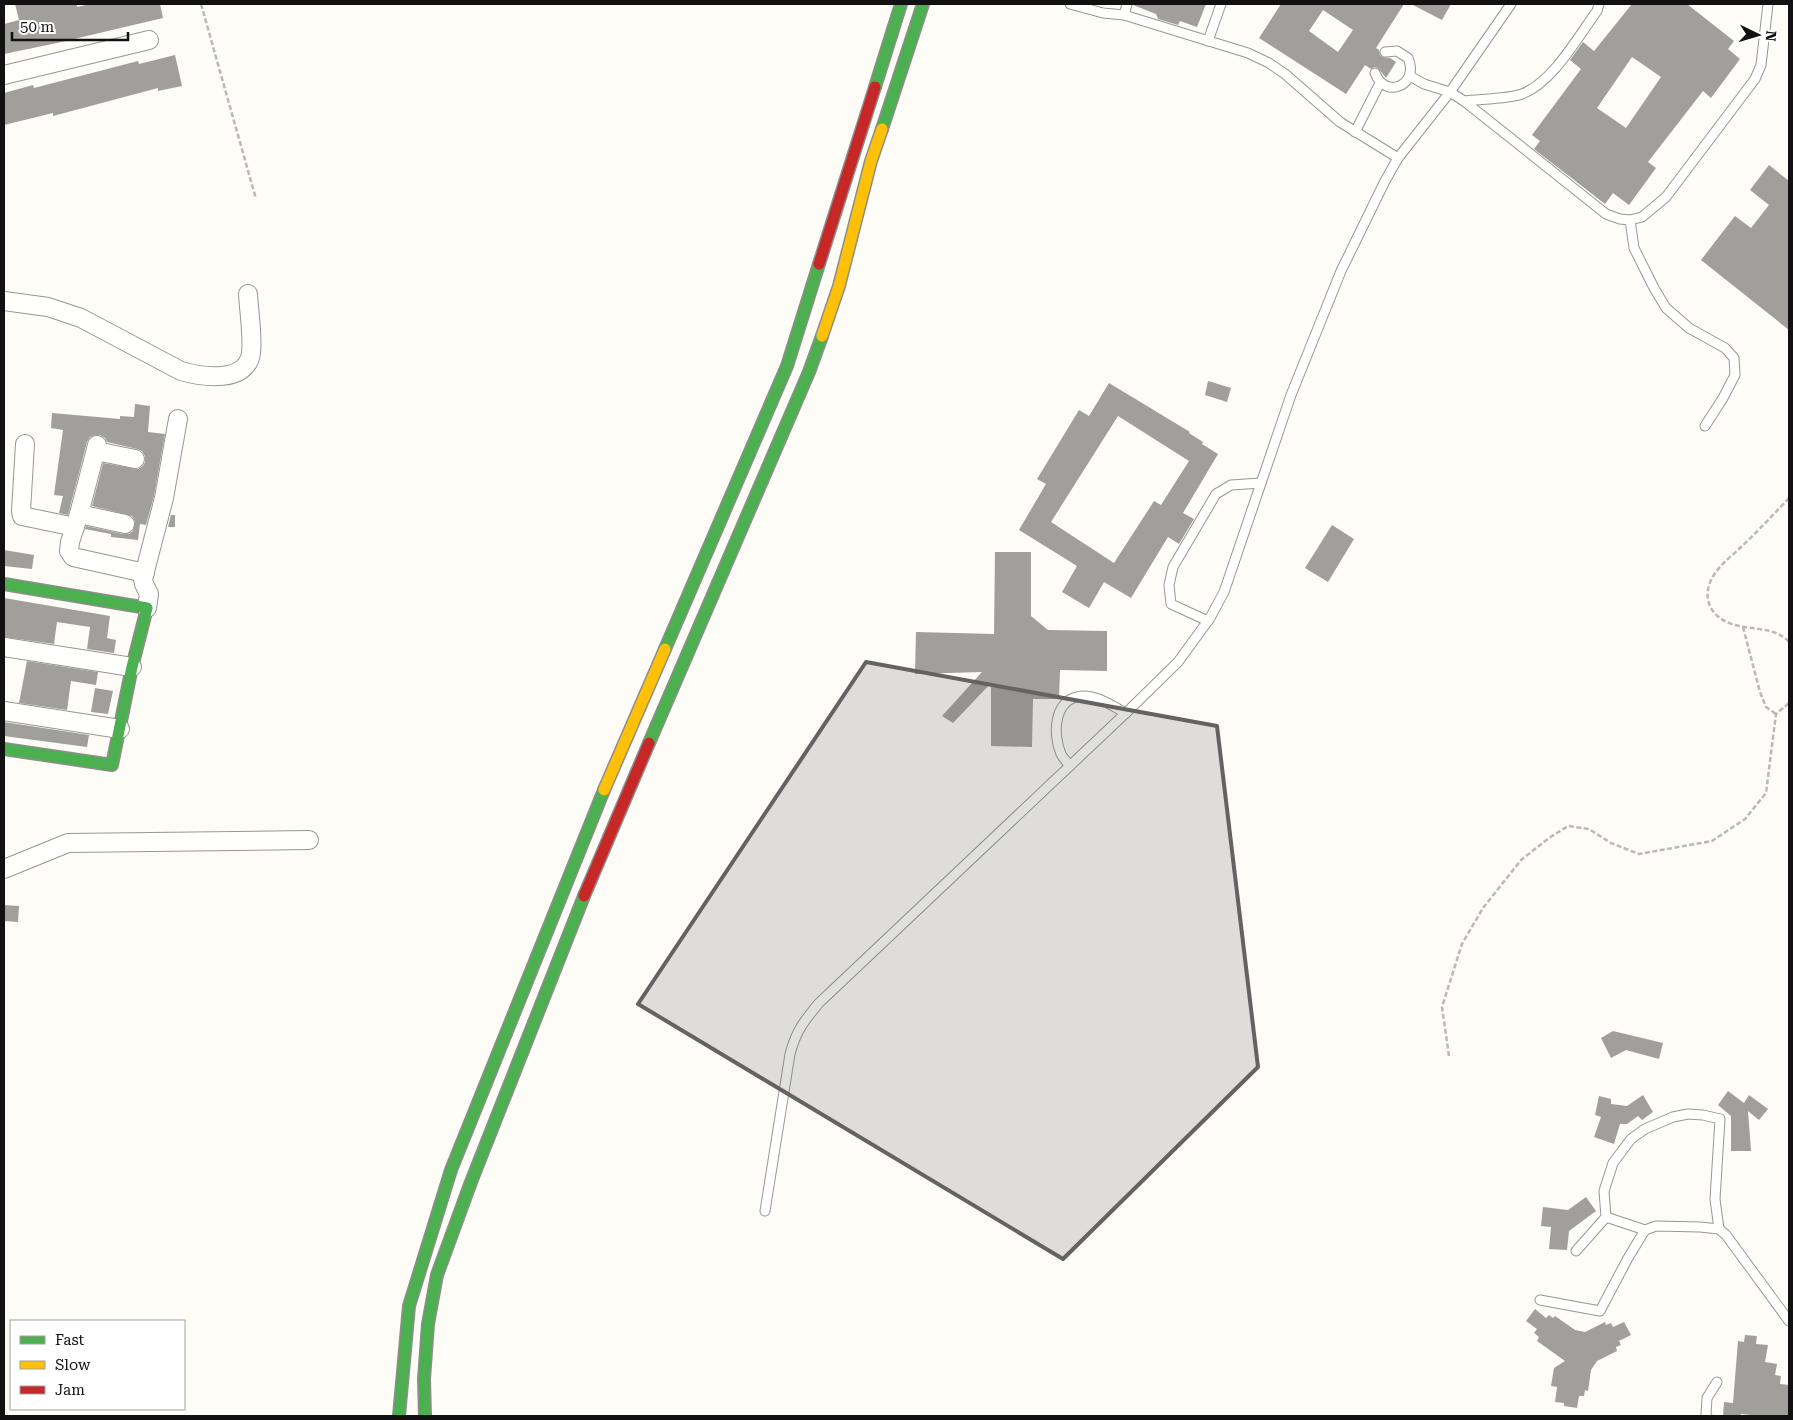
<svg xmlns="http://www.w3.org/2000/svg" width="1793" height="1420" font-family="'Roboto Serif',serif">
<rect width="100%" height="100%" fill="#fdfcf7"/>
<g fill="#a19f9c" fill-rule="evenodd">
<path d="M15,4H77V7L90,4H160L163,18L57,43L4,54V24L19,20Z"/>
<path d="M1133,4H1206L1197,27L1180,21L1178,25L1158,19L1156,14L1133,5Z"/>
<path d="M1281,4H1404L1376,48L1379,50L1380,55L1382,57L1390,58L1396,62L1386,78L1378,68L1374,67L1371,69L1365,65L1346,94L1259,38ZM1323,10L1353,30L1338,52L1309,31Z"/>
<path d="M1411,4H1451L1442,20Z"/>
<path d="M1632,4H1687L1734,41L1728,49L1740,59L1711,98L1703,91L1648,162L1656,168L1629,205L1613,193L1605,204L1534,149L1540,141L1532,135L1581,69L1570,60L1583,42L1594,51ZM1632,57L1661,77L1626,128L1597,108Z"/>
<path d="M175,55L182,86L158,91V88L53,116V113L4,125V93L33,85L34,88L138,61L139,64Z"/>
<path d="M1769,165L1789,181V330L1701,260L1735,216L1751,228L1769,205L1750,190Z"/>
<path d="M1208,381L1231,388L1227,402L1205,395Z"/>
<path d="M1109,383L1190,432L1189,433L1203,442L1202,444L1218,454L1183,513L1194,519L1179,544L1168,537L1131,598L1104,582L1089,608L1062,592L1077,566L1019,530L1046,484L1037,479L1079,410L1089,416ZM1118,416L1189,461L1161,505L1154,501L1114,563L1051,522Z"/>
<path d="M135,404L150,406L148,432L165,434L154,496L146,525L140,524L138,540L111,537V534L85,529L86,526L123,534H129L133,531L135,521L132,516L92,506L103,463L138,469L143,466L145,462V456L142,451L137,449L107,442L105,438L100,435H95L90,437L87,442L68,515L59,513L63,496L54,495L63,430L51,428L52,413L120,419V416L134,417Z"/>
<path d="M171,515H175V527H168Z"/>
<path d="M1332,525L1354,539L1328,582L1305,568Z"/>
<path d="M4,550L34,555L32,569L4,566Z"/>
<path d="M995,552H1031V616L1048,630L1107,631V671L1060,670L1059,699H1033L1032,747L991,746V683L953,723L942,716L982,672L915,674L916,632L994,634Z"/>
<path d="M4,598L110,616L107,638L116,640L114,653L87,649L90,627L57,622L54,644L4,637Z"/>
<path d="M27,661L98,672L96,685L71,681L67,710L19,703Z"/>
<path d="M95,688L113,691L108,714L91,712Z"/>
<path d="M4,722L89,735L87,747L4,736Z"/>
<path d="M4,905L19,906L18,922L4,921Z"/>
<path d="M1613,1031L1663,1043L1659,1059L1626,1050L1611,1058L1601,1038Z"/>
<path d="M1728,1091L1744,1103L1749,1095L1768,1109L1759,1120L1748,1111L1751,1151H1731V1116L1718,1105Z"/>
<path d="M1643,1095L1653,1112L1642,1120L1638,1116L1627,1124H1620L1614,1144L1594,1137L1601,1117L1595,1115L1599,1096L1611,1099V1104L1627,1106Z"/>
<path d="M1586,1197L1596,1211L1569,1231L1567,1250L1549,1249L1551,1227L1541,1226L1543,1207L1568,1210Z"/>
<path d="M1535,1309L1546,1318L1549,1315L1553,1318L1555,1316L1575,1330L1585,1332L1605,1322L1606,1325L1611,1323L1613,1327L1624,1322L1631,1335L1619,1341L1621,1345L1616,1347L1617,1351L1597,1361L1591,1370L1588,1391L1585,1390L1584,1396H1579L1577,1408L1564,1406V1403L1555,1402L1557,1387L1551,1386L1554,1368L1565,1361L1537,1341L1539,1337L1534,1333L1537,1329L1526,1321Z"/>
<path d="M1745,1335L1757,1336L1756,1344L1768,1345L1765,1362L1777,1364L1775,1375L1781,1376L1780,1384L1789,1385V1416H1761L1741,1414L1740,1416H1723L1724,1402L1733,1403L1738,1341L1744,1342Z"/>
</g>
<g fill="none" stroke-linecap="round" stroke-linejoin="round">
<defs>
<g id="lane">
<path d="M1070,4L1103,13L1124,15L1248,53L1269,63L1285,74L1340,122L1398,158"/>
<path d="M1124,15L1127,4"/>
<path d="M1208,41L1221,4"/>
<path d="M1375,73C1385,100 1420,85 1408,58L1397,51L1385,52"/>
<path d="M1410,76L1424,84L1450,92L1464,101C1480,99 1508,99 1522,94C1553,82 1577,38 1597,11L1599,4"/>
<path d="M1464,101L1606,214L1620,219L1630,220L1642,217L1666,197L1755,79L1761,65L1768,4"/>
<path d="M1355,132L1380,83"/>
<path d="M1630,220L1634,248L1654,288L1666,308L1689,328L1725,348L1734,358L1735,375L1723,398L1705,426"/>
<path d="M1208,621L1171,604L1169,585L1173,567L1213,499L1216,494L1231,485L1261,483"/>
<path d="M1070,766C1067,762 1063,758 1061,754C1052,733 1054,697 1083,696C1099,696 1112,706 1126,713"/>
<path d="M765,1211L790,1054C796,1031 804,1021 819,1003L1129,710L1178,662L1210,618L1224,592L1291,395L1341,271L1385,181L1398,158L1450,92L1511,4"/>
<path d="M1606,1217L1645,1230"/>
<path d="M1576,1251L1606,1217L1604,1191L1613,1163L1631,1139L1645,1129L1673,1117L1688,1114L1703,1115L1720,1119L1715,1199L1719,1229"/>
<path d="M1540,1300L1600,1311L1628,1258L1645,1230L1656,1226L1700,1227L1719,1229L1726,1235L1789,1321"/>
<path d="M1707,1416L1706,1414L1707,1398L1717,1382"/>
</g>
<g id="street">
<path d="M4,75L149,40"/>
<path d="M4,301L48,307L81,318L181,371C202,377 247,384 251,353C253,336 249,312 248,294"/>
<path d="M25,444L21,511L22,516L75,527"/>
<path d="M97,445L79,514L70,542L69,551L73,557L145,573"/>
<path d="M96,451L135,459"/>
<path d="M79,514L125,524"/>
<path d="M147,608L149,594L144,584L143,579L164,498L178,419"/>
<path d="M4,647L132,667"/>
<path d="M4,711L120,729"/>
<path d="M4,869L68,843L309,840"/>
</g>
<g id="fast">
<path d="M875,87L901,4"/>
<path d="M882,129L923,4"/>
<path d="M4,584L147,608L132,667L112,765L4,749"/>
<path d="M665,649L787,366L819,264"/>
<path d="M649,743L809,372L822,336"/>
<path d="M399,1416L409,1306L451,1170L604,790"/>
<path d="M425,1416L424,1379L428,1324L437,1275L471,1182L584,896"/>
</g>
<g id="slow">
<path d="M822,336L839,286L871,161L882,129"/>
<path d="M604,790L665,649"/>
</g>
<g id="jam">
<path d="M819,264L875,87"/>
<path d="M584,896L649,743"/>
</g>
</defs>
<use href="#lane" stroke="#979795" stroke-width="11"/>
<use href="#street" stroke="#979795" stroke-width="20"/>
<use href="#fast" stroke="#8e8d8b" stroke-width="14"/>
<use href="#slow" stroke="#8e8d8b" stroke-width="14"/>
<use href="#jam" stroke="#8e8d8b" stroke-width="14"/>
<g stroke="#b9b9b8" stroke-width="2.5" stroke-dasharray="5 2.5" stroke-linecap="butt">
<path d="M201,4L256,199"/>
<path d="M1789,498C1773,515 1757,532 1740,548C1732,556 1722,563 1716,572C1699,595 1709,618 1735,625C1753,630 1776,627 1789,642"/>
<path d="M1743,627L1760,692L1766,707L1776,714"/>
<path d="M1449,1056L1442,1007L1462,944L1483,908L1521,860L1549,838L1568,826L1589,829L1611,843L1639,854L1712,841L1745,819L1766,793L1776,714L1789,703"/>
</g>
<use href="#lane" stroke="#fffffe" stroke-width="9"/>
<use href="#street" stroke="#fffffe" stroke-width="18"/>
<use href="#fast" stroke="#4caf50" stroke-width="11"/>
<use href="#slow" stroke="#ffc107" stroke-width="11"/>
<use href="#jam" stroke="#c62828" stroke-width="11"/>
</g>
<path fill="#646362" fill-opacity="0.2" stroke="#646362" stroke-width="4" stroke-linejoin="round" d="M866,662L1217,726L1258,1067L1063,1259L638,1004Z"/>
<rect width="1793" height="1420" fill="none" stroke="#111111" stroke-width="10"/>
<rect x="10" y="1320" width="175" height="90" fill="#ffffff" stroke="#a0a0a0"/>
<rect x="20" y="1336" width="25" height="8" fill="#4caf50" stroke="#a0a0a0"/>
<text x="55" y="1345" font-size="15" fill="#111111">Fast</text>
<rect x="20" y="1361" width="25" height="8" fill="#ffc107" stroke="#a0a0a0"/>
<text x="55" y="1370" font-size="15" fill="#111111">Slow</text>
<rect x="20" y="1386" width="25" height="8" fill="#c62828" stroke="#a0a0a0"/>
<text x="55" y="1395" font-size="15" fill="#111111">Jam</text>
<g transform="translate(1758 35) rotate(95)" stroke="#ffffff" stroke-width="4" paint-order="stroke">
<path d="M0-4L9 19L0 12L-9 19Z" fill="#111111"/>
<text y="-8" font-size="14" font-weight="bold" text-anchor="middle" fill="#111111">N</text>
</g>
<path d="M12 32v8h116v-8" fill="none" stroke="#111111" stroke-width="2.5"/>
<text x="20" y="32" font-size="15" fill="#111111" stroke="#ffffff" stroke-width="4" paint-order="stroke">50 m</text>
</svg>
